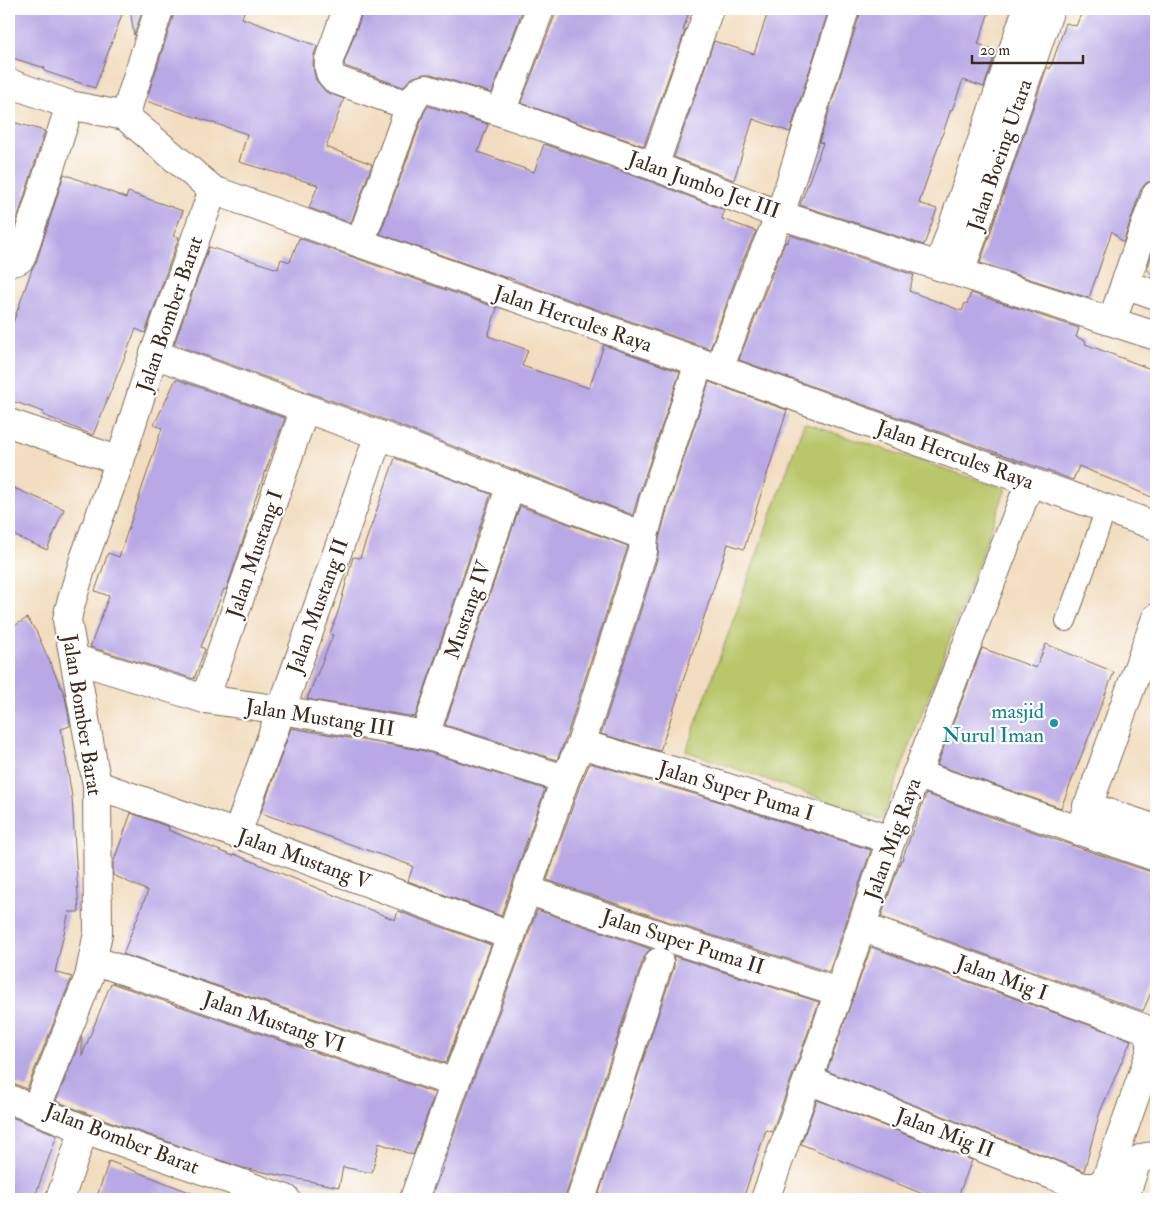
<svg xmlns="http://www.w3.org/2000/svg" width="1165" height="1208" font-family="'IM FELL Double Pica',serif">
<rect width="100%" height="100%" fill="#fff"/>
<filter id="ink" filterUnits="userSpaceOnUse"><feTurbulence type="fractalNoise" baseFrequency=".02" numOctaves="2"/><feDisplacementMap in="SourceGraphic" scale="10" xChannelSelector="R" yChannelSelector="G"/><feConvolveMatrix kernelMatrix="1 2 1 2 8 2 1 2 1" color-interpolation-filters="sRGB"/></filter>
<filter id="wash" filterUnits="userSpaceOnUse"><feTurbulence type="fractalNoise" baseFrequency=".0096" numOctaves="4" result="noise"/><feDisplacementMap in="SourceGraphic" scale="20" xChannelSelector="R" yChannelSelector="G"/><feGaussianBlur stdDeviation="1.12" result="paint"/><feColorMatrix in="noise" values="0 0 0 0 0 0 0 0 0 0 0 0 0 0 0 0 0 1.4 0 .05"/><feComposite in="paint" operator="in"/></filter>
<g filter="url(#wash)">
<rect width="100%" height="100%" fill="#f2ddc0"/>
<path fill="#b9c76a" stroke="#7a7844" d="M804,423L1006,489L882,820L686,751Z"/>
<g id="blocks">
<g fill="#b8a8e5">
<path d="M9,9H124L95,88L44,71L45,68L9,57Z"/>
<path d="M130,9H143L134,35Z"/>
<path d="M174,9H245L242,18L317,46L314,55L313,63L314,72L316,80L326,92L344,99L326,147L372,164L351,223L309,208L318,185L239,162L247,134L146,101L174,14Z"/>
<path d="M362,9H523L492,93L431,74H424L414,77L409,80L403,87L345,66L344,63L362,14Z"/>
<path d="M555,9H690L683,30L685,31L644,146L521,103L555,15Z"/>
<path d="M769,9H829L790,132L753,119L734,180L674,157L714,41L754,54Z"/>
<path d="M860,9H990L978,44L996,50L984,87L963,80L952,110L951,109L919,203L937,209L924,245L800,205L823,143L819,142L860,14Z"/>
<path d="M1083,9H1156V180H1153L1146,183L1141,189L1123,243L1112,231L1089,298L980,263L1047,67L1050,69L1066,23L1076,26Z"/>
<path d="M428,106L488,124L478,152L534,172L544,144L649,181L724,210L722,219L756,231L740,267L710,349L527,285L507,277V278L380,234L424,113Z"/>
<path d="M9,121L45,131L9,245Z"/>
<path d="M64,174L126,198L128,192L183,211L173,236L179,237L145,333L136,329L93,435L43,415L44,412L9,400V334L32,269L36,263Z"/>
<path d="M790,235L914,275L909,291L962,311L965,303L967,304L971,293L1079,328L1076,337L1086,341L1085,344L1156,371V499L1079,466L1073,480L739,360L770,279L785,242L787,243Z"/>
<path d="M299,238L497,308L488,336L528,350L522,366L589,388L604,345L680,372L638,497L633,515L385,420L190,350L174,344L209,247L278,269L281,259L290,262Z"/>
<path d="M1156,242V279L1147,269Z"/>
<path d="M176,379L285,418L251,511H253L226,590L224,589L201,647L205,649L194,679L90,647L109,596L95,591L108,553L119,557L162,428L154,425Z"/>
<path d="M709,382L787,410L744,549L728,544L660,751L601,734L658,556L659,539L668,506Z"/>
<path d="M395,458L491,494L415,717L307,699L333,635L330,634L339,609L353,557L360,558Z"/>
<path d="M9,486L64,509L47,550L9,533Z"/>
<path d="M520,506L628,546L566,738L557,760L445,725Z"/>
<path d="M27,618L36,631L65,696L70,724V726L61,729L72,797L79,912H69L55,972L72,977L27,1089L15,1084H9V629Z"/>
<path d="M1046,644L1114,672L1061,808L937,765L982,648L1036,668Z"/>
<path d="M291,728L421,750L545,789L501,916L408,881L413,866L261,813Z"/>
<path d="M590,763L698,795L871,850L829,972L670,922L547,880L580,785Z"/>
<path d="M926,794L1074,846L1151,872H1156V981L1143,1011L881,917L901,860H902Z"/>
<path d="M131,813L169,827L168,830L233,856L234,854L395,920L398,911L491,945L446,1063L123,954L148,891L113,875V863Z"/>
<path d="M537,910L651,949L648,951L644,957L566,1194V1199H430L444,1165H443L470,1088L526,941Z"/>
<path d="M871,947L1131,1040L1100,1112L1084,1171L827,1071Z"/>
<path d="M673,956L819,1002L772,1132L766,1130L743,1199H597L674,967V959Z"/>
<path d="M111,983L435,1093L413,1155L379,1143L372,1173L343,1167L339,1187L243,1168L89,1114L56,1101L82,1037V1056Z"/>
<path d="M817,1100L972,1160L957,1199H935L801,1144Z"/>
<path d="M9,1116L57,1135L34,1199H9Z"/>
<path d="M109,1161L202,1197V1199H96Z"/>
</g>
</g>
</g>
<g filter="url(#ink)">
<use href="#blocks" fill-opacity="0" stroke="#7b6957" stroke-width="1"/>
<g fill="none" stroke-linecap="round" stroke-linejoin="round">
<defs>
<path id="lane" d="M1066,621L1106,509"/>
<g id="street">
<path d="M347,9L329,60C328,69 329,74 336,80L410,106C415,98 417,90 427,89L501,112L654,166L780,215L1156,336"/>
<path d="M9,83L70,105L125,116L213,190L360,243L719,369L1030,482L1156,526"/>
<path d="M501,112L540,9"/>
<path d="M125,116L159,9"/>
<path d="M654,166L709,9"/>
<path d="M360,243L410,106"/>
<path d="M9,261C14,262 17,262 21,258L70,105"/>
<path d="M939,266L1027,9"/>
<path d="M960,273L1050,9"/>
<path d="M1125,284L1156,295"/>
<path d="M1112,321L1156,195"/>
<path d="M154,354L379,435L644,536"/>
<path d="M719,369L755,273L780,215L845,9"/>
<path d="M9,423L120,461"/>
<path d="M75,659L205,699L282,710L425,735L565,779"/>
<path d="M205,699L305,408"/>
<path d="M425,735L511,485"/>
<path d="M581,744L703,780L891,840"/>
<path d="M916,774L933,780L1156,857"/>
<path d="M97,785L237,834L511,936"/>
<path d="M1087,806L1156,829"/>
<path d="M1079,831L1156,618"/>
<path d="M237,834L379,435"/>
<path d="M527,890L665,937L839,992"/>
<path d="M93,960L455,1083"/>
<path d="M808,1080L1083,1187H1097L1106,1179L1151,1051V1039L1143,1028L862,927"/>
<path d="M9,1099L84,1129L286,1199"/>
<path d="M36,1109L89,977L98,933L97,785L67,620L69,610L84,559L120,461L154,354L213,190"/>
<path d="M60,1199L84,1129"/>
<path d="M414,1199L455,1083L511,936L565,779L581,744L643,551L644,536L653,502L699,363"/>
<path d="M581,1199L659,962"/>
<path d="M765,1199L839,992L891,840L1030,482"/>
<path d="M1124,1199L1137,1161C1143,1157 1149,1155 1156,1158"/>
</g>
</defs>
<use href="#lane" stroke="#7b6957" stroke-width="22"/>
<use href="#street" stroke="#7b6957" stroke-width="30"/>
<use href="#lane" stroke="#fff" stroke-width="20"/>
<use href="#street" stroke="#fff" stroke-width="28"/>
</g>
</g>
<circle fill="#0f9aa8" stroke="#fff" stroke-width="2" cx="1054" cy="723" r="5"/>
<g text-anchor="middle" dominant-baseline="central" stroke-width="4.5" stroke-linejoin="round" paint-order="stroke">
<g font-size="21" fill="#3b2a1e" stroke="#fff">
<text transform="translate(1000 155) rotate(-71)">Jalan Boeing Utara</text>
<text transform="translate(704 185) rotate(20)">Jalan Jumbo Jet III</text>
<text transform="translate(170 314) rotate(-71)">Jalan Bomber Barat</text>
<text transform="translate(573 319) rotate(19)">Jalan Hercules Raya</text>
<text transform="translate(955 455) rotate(20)">Jalan Hercules Raya</text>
<text transform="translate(255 554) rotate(-71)">Jalan Mustang I</text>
<text transform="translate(318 606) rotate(-70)">Jalan Mustang II</text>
<text transform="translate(468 610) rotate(-71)">Mustang IV</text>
<text transform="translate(82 715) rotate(81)">Jalan Bomber Barat</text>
<text transform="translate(320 718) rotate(9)">Jalan Mustang III</text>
<text transform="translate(736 791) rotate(17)">Jalan Super Puma I</text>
<text transform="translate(893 839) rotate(-70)">Jalan Mig Raya</text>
<text transform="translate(304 859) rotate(20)">Jalan Mustang V</text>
<text transform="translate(683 942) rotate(18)">Jalan Super Puma II</text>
<text transform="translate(1002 978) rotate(20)">Jalan Mig I</text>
<text transform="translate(274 1022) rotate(19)">Jalan Mustang VI</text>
<text transform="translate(945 1133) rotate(21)">Jalan Mig II</text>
<text transform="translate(122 1139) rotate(21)">Jalan Bomber Barat</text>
</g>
<g font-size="21" fill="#0d838f" stroke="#fff" text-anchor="end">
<text x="1044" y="711">masjid<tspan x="1044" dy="24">Nurul Iman</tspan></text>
</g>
</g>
<rect width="1165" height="1208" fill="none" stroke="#fff" stroke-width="30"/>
<path d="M972 55v8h111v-8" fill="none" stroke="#3b2a1e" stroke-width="2.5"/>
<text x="980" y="55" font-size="15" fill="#3b2a1e" stroke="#ffffff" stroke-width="4" paint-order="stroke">20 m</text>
</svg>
